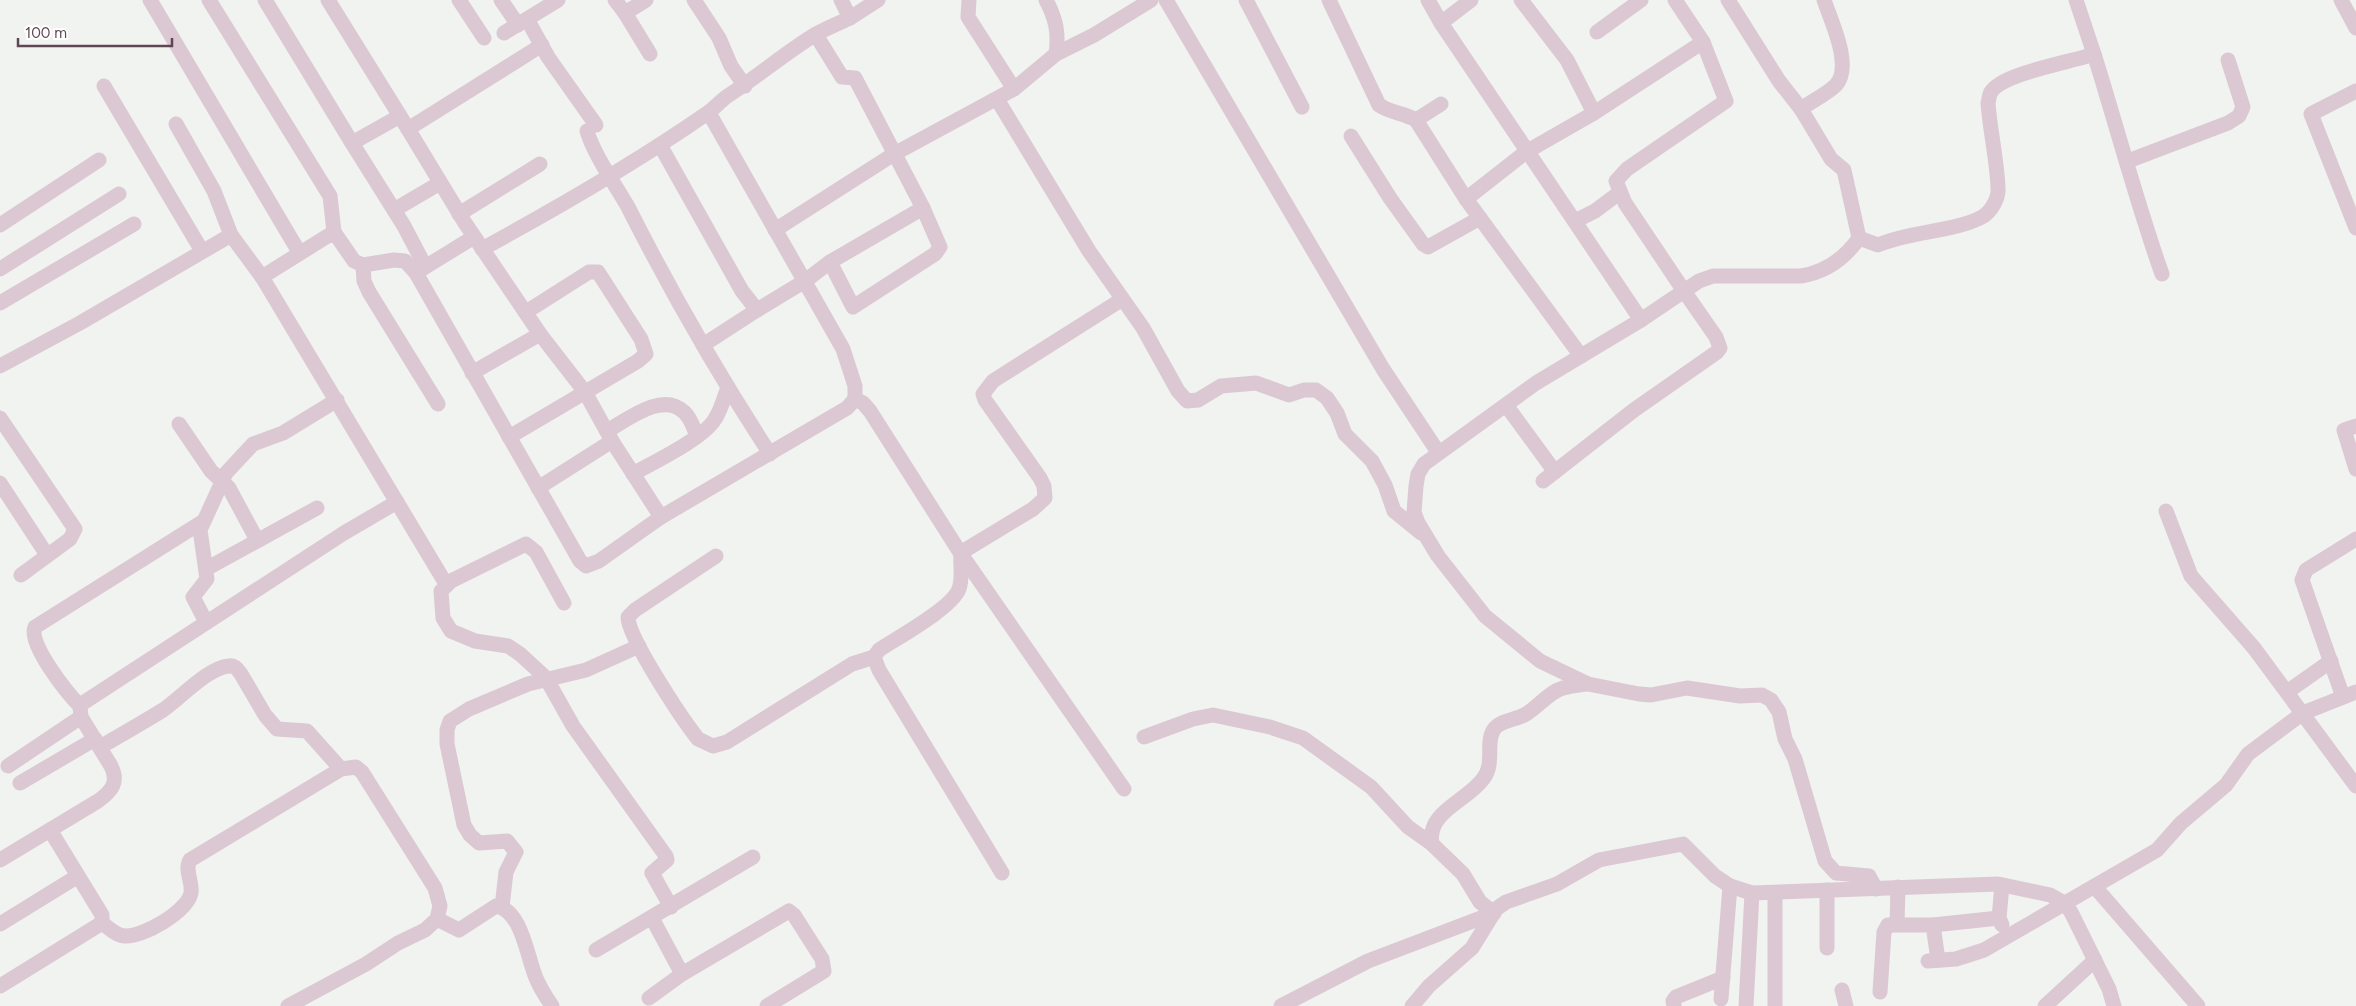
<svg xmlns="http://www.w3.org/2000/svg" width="2356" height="1006" font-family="Figtree,sans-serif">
<rect width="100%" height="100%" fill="#f0f3f0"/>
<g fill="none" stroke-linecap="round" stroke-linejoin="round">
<g stroke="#dcc8d3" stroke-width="15">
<path d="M150,0L299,252"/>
<path d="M209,0L330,196L334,232"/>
<path d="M265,0L352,143L400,116L408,129L542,45"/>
<path d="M328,0L400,116"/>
<path d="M459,0L484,38"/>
<path d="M501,0L518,25"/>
<path d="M615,0L625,13L646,0"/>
<path d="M694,0L719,38L731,66L745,86"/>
<path d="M969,0L968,17L1014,89"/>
<path d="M1166,0L1383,369L1438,452"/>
<path d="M1246,0L1302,107"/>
<path d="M1329,0L1379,105C1391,113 1404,113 1416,120"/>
<path d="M1428,0L1441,23L1471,0"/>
<path d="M1521,0L1567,60L1594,113"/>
<path d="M1728,0L1779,81L1801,109L1831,159L1844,170L1859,238L1878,245C1910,231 1954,232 1982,217C1991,212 1999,198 1998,188C1997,160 1990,131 1988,103C1989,100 1989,95 1991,92C2003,73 2072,62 2094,54L2076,0"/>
<path d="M2341,0L2356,28"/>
<path d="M625,13L650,54"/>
<path d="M850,18L878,0"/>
<path d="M527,19L548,57L596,125"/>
<path d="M1441,23L1641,320L1684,291L1625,203L1616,181L1627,169L1726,101L1703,42"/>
<path d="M1597,32L1641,0"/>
<path d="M504,33L558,0"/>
<path d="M1056,54L1094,35L1151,0"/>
<path d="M2094,54C2117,127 2136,201 2162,274"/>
<path d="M104,86L202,251"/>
<path d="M2356,91L2311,114L2356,228"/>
<path d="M997,99L1089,251L1143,328L1178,391L1187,401L1198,400L1221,386L1256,383L1289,395L1304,390H1316L1327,398L1337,413L1345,434L1372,461L1385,485L1394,511L1421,533"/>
<path d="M1441,104L1416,120L1466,199L1526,152L1594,113L1703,42L1675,0"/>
<path d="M1801,109C1812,101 1827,94 1836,85C1853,66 1831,21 1824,0"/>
<path d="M176,124L214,191L231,235"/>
<path d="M408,129L465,223L540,334L585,392L612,441L661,517L847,408L855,399V386L843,349L709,113"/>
<path d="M587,131C594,155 615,184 628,207C671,292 718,374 770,454"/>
<path d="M1351,136L1390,198L1423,244L1428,247L1480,218"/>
<path d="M352,143L404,226L425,266"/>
<path d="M660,145L742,291L757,310L805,281L830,262L923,208L855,78L842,77L816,35"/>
<path d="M2128,161L2228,123L2239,116L2243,107L2228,60"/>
<path d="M1466,199L1581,356"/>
<path d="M394,210L440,183"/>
<path d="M459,214L540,164"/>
<path d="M1575,221L1595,211L1619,193"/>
<path d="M0,225L99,160"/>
<path d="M775,230L894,154L1014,89L1056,54C1059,33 1056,19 1046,0"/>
<path d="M482,249C559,207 634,164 706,114C714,109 721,100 729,95C758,76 788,51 816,34C827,28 839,23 850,18L841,0"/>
<path d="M830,262L853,307L935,254L940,247L923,208"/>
<path d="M363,265L364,281L369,292L438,404"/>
<path d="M0,269L119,194"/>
<path d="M417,272L474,237"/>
<path d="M262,277L446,584"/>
<path d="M0,303L134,224"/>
<path d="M1641,320L1536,383L1424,464L1418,474L1416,486L1414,512L1418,523L1438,556L1485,616L1540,661L1588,684L1639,694L1651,695L1687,688L1740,696L1762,695L1771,700L1779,712L1785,739L1795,759L1825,861L1836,873L1869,876L1876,889"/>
<path d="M703,345L757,310"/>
<path d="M0,366L80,323L231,235L262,277L334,232L354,261L363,265L394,260L405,261L416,273L580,561L586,566L599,561L661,517"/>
<path d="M472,373L540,334"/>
<path d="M855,399L863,403L870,411L961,554L1124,789"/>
<path d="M1506,405L1555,472"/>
<path d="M0,418L75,529L70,539L21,575"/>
<path d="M179,424L211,471L229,488L257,540"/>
<path d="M2356,426L2344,430L2356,469"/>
<path d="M607,431C627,420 662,391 684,412C691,418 694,429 697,436"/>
<path d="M509,437L638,361L646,354L641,339L598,272H589L526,312"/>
<path d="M633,474C654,462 703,439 715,419C721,410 724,398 728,387"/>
<path d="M1543,481L1634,410L1717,352L1720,348L1716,337L1684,291L1699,281L1713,276H1801C1826,272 1845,258 1859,238"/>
<path d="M0,483L47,555"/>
<path d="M538,488L612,441"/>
<path d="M2166,511L2191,576L2254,648L2356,786"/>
<path d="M716,556L635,610L628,617C628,638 683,720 698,739L713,746L727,742L852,664L874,657"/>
<path d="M206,569L317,508"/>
<path d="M564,603L536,552L526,544L451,581L441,591L443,618L451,631L475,641L508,646L520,654L546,678L573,726L666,856L667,860L652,873L671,907"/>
<path d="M206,622L193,597L207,579L200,530L226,473L253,444L283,433L337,400"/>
<path d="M2287,692L2331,661"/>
<path d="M2343,697L2302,580L2306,570L2356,539"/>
<path d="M80,706C68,694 27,643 35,627L202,522"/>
<path d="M1144,737L1193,719L1213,715L1270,727L1303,738L1371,787L1408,827L1432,844"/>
<path d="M100,747C121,735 142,723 163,710C181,698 207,668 229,666C235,665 237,669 241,674L265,715L277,729L307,731L341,769"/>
<path d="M8,766L81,717"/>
<path d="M20,783L95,739"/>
<path d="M0,860L98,801C112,791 119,782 111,766L81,717L80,706L83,703L344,533L397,502"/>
<path d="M1002,873L879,670L874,657L879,650C897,638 952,608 959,589C963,578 960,565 961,554L967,549L1033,509L1045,498L1044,486L1040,478L985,400L983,394L993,381L1121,300"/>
<path d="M2095,887L2198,1006"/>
<path d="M1827,890V948"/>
<path d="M502,907L506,872L516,852L507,841L479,843L470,835L464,825L447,744V730L450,721L469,709L528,684L586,670L639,646"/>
<path d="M1494,913L1480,902L1463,874L1432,844C1426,812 1466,802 1483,779C1496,763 1484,740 1495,728C1502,720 1516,720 1526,714C1538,707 1549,692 1563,688C1571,686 1579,685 1586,684"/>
<path d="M652,918L682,974"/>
<path d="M437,919L459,930L496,906C522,910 527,957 536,978C540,988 546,997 552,1006"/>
<path d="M102,923C109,928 117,936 125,936C143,937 187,912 191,893C193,882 184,870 190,860L341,769L356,767L362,772L435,888L440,906L437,919L425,930L398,943L366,964L288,1006"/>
<path d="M0,924L78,876"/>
<path d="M1897,924L1898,887"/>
<path d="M1933,925L1938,960"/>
<path d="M2002,925L1999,918L2002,885"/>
<path d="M596,950L753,857"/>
<path d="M1928,961L1956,959L1984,950L2157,850L2181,823L2226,785L2248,754L2303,713L2356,692"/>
<path d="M0,986L102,923V915L50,830"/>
<path d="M1842,990L1846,1006"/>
<path d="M1880,992L1884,932L1888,925H1933L1999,918"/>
<path d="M649,998L682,974L789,911L794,915L822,959L824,971L767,1006"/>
<path d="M1721,999L1730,886"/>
<path d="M1281,1006L1368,961L1494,913"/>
<path d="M1412,1006L1429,986L1472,948L1496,909L1506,902L1557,884L1599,860L1683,844L1715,876L1730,886L1752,893L1998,884L2050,895L2066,904L2072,914L2109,989L2114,1006"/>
<path d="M1674,1006L1673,1001L1676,997L1723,978"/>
<path d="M1746,1006L1752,893"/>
<path d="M1775,1006V894"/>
<path d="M2045,1006L2095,960"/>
</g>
</g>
<path d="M18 38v8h154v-8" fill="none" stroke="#604654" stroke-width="2.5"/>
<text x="25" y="38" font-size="15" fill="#604654" stroke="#ffffff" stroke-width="4" paint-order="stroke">100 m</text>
</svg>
